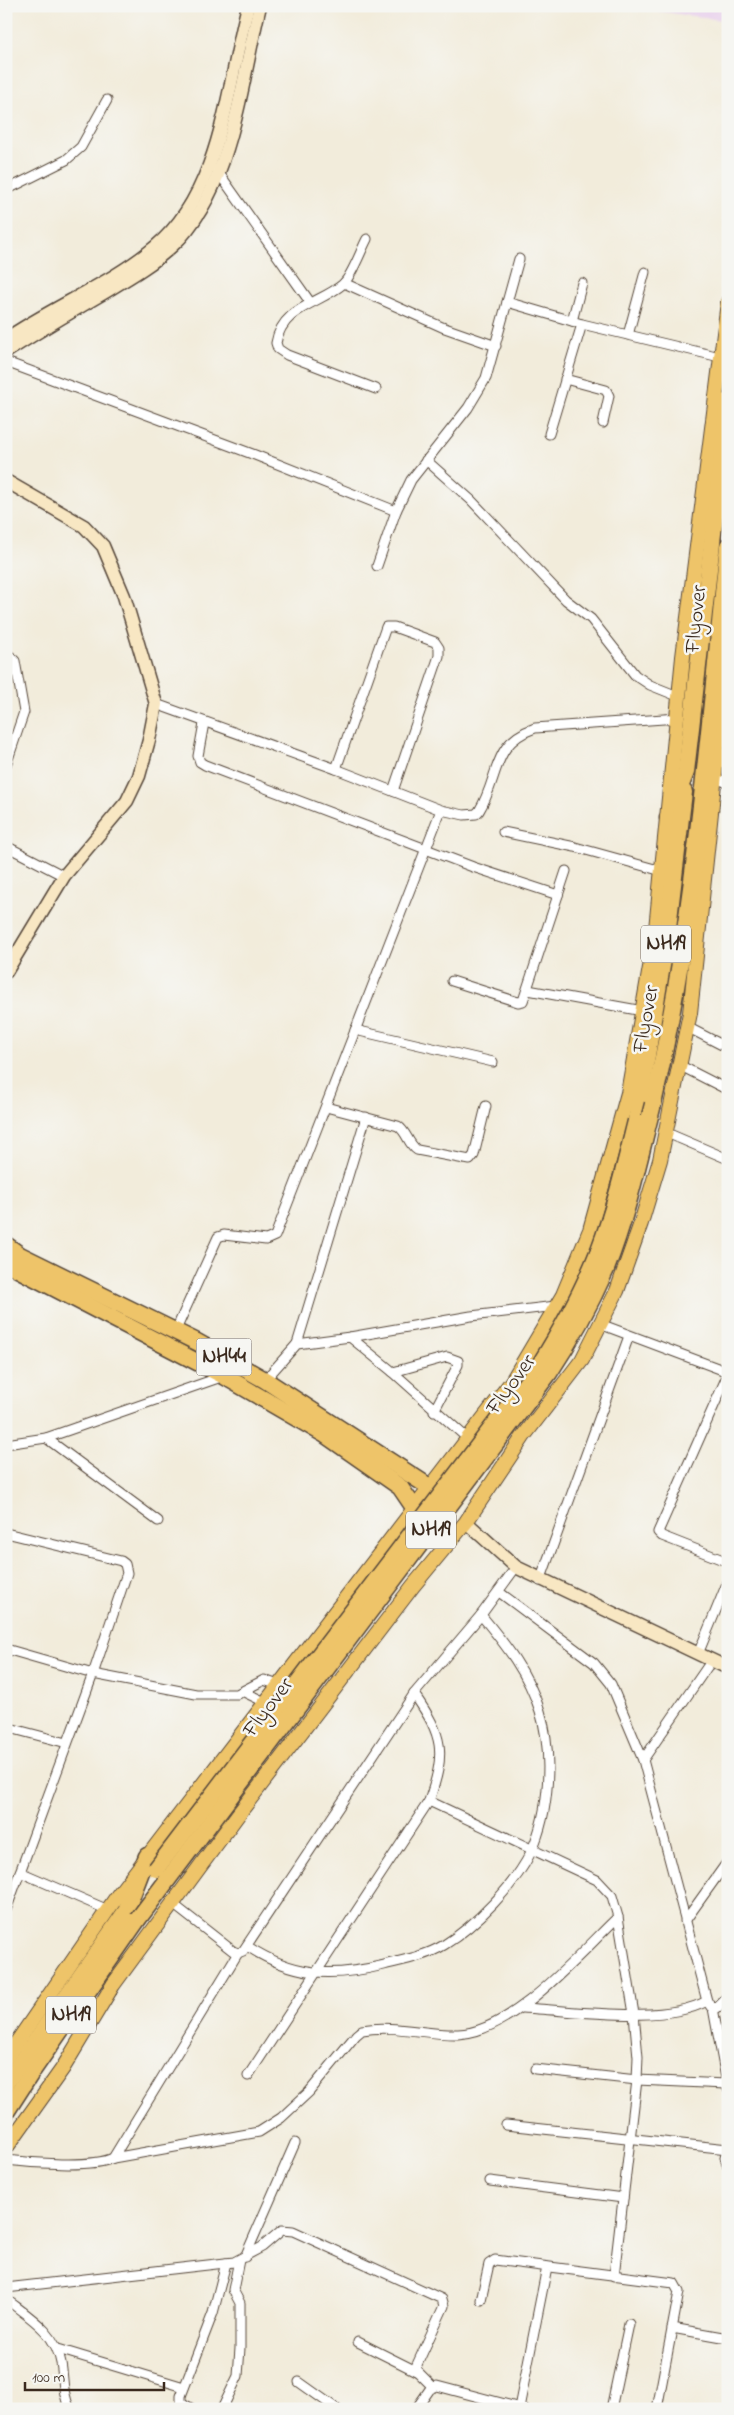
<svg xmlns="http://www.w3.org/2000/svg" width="734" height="2415" font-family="'Indie Flower',sans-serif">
<rect width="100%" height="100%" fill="#f6f6f2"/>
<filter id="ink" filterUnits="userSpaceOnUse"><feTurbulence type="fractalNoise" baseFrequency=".02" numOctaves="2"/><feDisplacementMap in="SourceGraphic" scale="10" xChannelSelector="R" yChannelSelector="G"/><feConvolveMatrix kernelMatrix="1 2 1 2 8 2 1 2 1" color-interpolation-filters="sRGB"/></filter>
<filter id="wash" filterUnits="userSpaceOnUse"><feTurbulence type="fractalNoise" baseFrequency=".0096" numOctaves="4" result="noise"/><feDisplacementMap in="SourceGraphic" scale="20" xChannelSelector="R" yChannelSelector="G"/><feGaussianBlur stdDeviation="1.12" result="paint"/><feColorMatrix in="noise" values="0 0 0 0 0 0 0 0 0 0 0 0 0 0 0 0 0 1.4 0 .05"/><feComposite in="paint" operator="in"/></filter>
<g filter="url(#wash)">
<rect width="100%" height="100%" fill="#f2ecdb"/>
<path fill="#e9d2ed" d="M622,6H724L721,20Z"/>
</g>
<g filter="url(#ink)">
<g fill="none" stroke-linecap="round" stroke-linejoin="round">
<defs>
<g id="street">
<path d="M216,169L310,302"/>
<path d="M6,190L66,160L81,147L107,100"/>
<path d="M367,239C361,250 352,276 343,284C321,303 282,307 276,343L278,349L287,355L376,389"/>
<path d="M344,283L442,327L496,346"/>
<path d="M507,302L582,324L720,357"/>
<path d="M572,321L582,283"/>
<path d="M628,335L645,272"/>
<path d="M6,362L255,455L396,511"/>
<path d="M565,379L606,390L609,396L603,423"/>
<path d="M549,434L582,324"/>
<path d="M426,460L471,500L566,600L591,619L635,675L650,685L680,697"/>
<path d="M377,566L396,511L411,480L468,408L486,378L519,259"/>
<path d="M6,657L10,656L15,661L24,712L6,765"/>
<path d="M156,704L336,769L441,810L464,815L476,814L479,811C500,777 491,743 535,728L678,718"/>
<path d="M204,723L198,756L200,762L205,765L473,867L558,895"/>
<path d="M336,769L386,627H394L435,642L439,648V656L393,791"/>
<path d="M715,778L728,783"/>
<path d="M503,832L575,847L662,871"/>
<path d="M6,846L64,876"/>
<path d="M452,981L518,1002L523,1001L566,871"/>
<path d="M528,990L643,1011"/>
<path d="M687,1027L728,1048"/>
<path d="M355,1030L493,1062"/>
<path d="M681,1066L728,1090"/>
<path d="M326,1107L398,1126C407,1132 408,1144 417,1150L470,1160L474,1155L486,1106"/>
<path d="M667,1133L728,1159"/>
<path d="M600,1324L728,1372"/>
<path d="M175,1332L218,1237L224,1235L266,1240L275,1236L441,810"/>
<path d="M350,1337L471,1316L556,1306"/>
<path d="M297,1344L366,1117"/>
<path d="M728,1374L658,1532L662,1536L728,1562"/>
<path d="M265,1380L297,1344L350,1337L393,1372"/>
<path d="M434,1411L458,1365V1361L447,1357L393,1372L468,1439"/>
<path d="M46,1438L158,1521"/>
<path d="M6,1444L46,1438L224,1376"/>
<path d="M6,1533L121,1561L125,1564L127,1573L93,1674L6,1910"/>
<path d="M540,1581L629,1336"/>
<path d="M499,1592L594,1663L611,1684L643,1760L707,2001L711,2007L717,2008L728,1997"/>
<path d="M6,1649L93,1674L196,1694H237L264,1680L278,1685"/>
<path d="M698,1654L728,1581"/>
<path d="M244,1692L265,1702"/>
<path d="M6,1727L67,1743"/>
<path d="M643,1760L712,1660"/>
<path d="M429,1801L597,1880L612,1896L618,1917L634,2014L638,2057L637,2080L614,2276"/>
<path d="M20,1872L108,1910"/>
<path d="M173,1904L233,1951L238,1953L243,1951L414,1694L481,1615L516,1567"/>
<path d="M685,1921L728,1861"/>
<path d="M247,1946C293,1976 330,1978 384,1965C404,1960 426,1956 444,1945C475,1926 516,1884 531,1852C550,1811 553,1753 540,1711C528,1673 506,1645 481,1615"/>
<path d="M522,2008C574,2010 663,2025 707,2001"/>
<path d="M713,2008L728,2089"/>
<path d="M535,2069L637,2080L726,2084"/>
<path d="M248,2076L429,1801C446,1752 444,1737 414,1694"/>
<path d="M506,2125L728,2149"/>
<path d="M728,2150L725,2157L728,2167"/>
<path d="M113,2158L259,2132L281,2118L309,2092L356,2035L362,2030C393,2024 427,2035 458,2034C513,2032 579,1954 618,1917"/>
<path d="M6,2160C30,2163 93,2168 113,2158L238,1953"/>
<path d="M490,2181L623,2198"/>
<path d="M245,2257L295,2143"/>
<path d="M6,2288L234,2262L262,2247L282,2230L293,2231L442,2299L444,2306L415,2369L433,2387"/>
<path d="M6,2299C29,2317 56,2332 61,2363C64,2379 62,2393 70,2409"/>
<path d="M481,2300L489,2264L495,2260L674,2283L679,2292L657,2409"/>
<path d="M672,2328L728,2338"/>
<path d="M358,2342L416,2371"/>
<path d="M58,2349L184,2387"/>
<path d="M299,2382L337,2409"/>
<path d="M519,2408L547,2267"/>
<path d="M192,2409L181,2402V2396L213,2313L226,2263"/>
<path d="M222,2409L238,2376L240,2348V2303L233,2290L239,2260"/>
<path d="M416,2409L430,2389L437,2386L524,2409"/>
<path d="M611,2409L629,2324"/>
</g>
<g id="secondary">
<path d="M6,339C54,306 111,284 155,247C222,192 227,85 248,6"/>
<path d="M6,352C37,332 69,313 100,295C125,280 152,265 173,245C232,190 241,82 260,6"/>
<path d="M6,481L84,526L103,546L124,596L156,704L149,740L139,776L127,801L64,876L6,972"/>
<path d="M466,1522L516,1567L728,1668"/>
</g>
<g id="primary">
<path d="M6,2058L118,1895L512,1381L563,1295L590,1230L628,1093L655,939L683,657L728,302"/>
<path d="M6,2148L63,2068L113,1985L237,1816L413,1586L466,1522L523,1437L582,1360L617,1291L641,1223L660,1160L690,1013L728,650"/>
</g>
<g id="highway">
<path d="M668,818L686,772L728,401"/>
<path d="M653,1104C695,921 708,732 728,546"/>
<path d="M636,1121L667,936L684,792"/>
<path d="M6,1245L20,1255L197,1342L265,1380L431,1488"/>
<path d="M6,1263L224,1376L324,1434L400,1487L415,1509"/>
<path d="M6,2083L126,1911L147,1856"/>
<path d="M6,2112L33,2070L138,1919"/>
</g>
</defs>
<use href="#street" stroke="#56473a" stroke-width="11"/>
<use href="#secondary" stroke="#56473a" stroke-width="15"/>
<use href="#primary" stroke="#56473a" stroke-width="16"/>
<use href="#highway" stroke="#56473a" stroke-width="19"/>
<use href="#street" stroke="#fff" stroke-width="9"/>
<use href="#secondary" stroke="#f8e7c3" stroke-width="12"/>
<use href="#primary" stroke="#eec469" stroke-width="14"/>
<use href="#highway" stroke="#eec469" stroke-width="16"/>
<defs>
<g id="highway-bridge">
<path d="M156,1869L539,1366C562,1329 583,1291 599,1250C615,1208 625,1165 636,1121"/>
<path d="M138,1919L549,1373C571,1340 590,1305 606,1269C627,1216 639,1159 653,1104"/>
</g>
</defs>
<use href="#highway-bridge" stroke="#56473a" stroke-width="19" stroke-linecap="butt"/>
<use href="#highway-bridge" stroke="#eec469" stroke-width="16"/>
</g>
</g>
<g text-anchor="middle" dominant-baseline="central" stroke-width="5" stroke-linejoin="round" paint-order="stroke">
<g fill="#f6f6f2" stroke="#73675e" stroke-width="1">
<rect x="641" y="925.5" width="50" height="37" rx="4"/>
<rect x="196.5" y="1338.5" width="55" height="37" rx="4"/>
<rect x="406" y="1511.5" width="50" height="37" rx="4"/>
<rect x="46" y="1996.5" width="50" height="37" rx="4"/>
</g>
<g font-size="21" font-weight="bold" fill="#3b2a1e">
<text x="666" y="944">NH19</text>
<text x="224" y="1357">NH44</text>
<text x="431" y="1530">NH19</text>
<text x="71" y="2015">NH19</text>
</g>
<g font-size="22" fill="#3b2a1e" stroke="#f6f6f2">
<text transform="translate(697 619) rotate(-84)">Flyover</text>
<text transform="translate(647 1019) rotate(-80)">Flyover</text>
<text transform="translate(512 1385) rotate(-54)">Flyover</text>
<text transform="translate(269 1708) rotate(-53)">Flyover</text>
</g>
</g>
<rect width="734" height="2415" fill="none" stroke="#f6f6f2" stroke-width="25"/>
<path d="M25 2382v8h139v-8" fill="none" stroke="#3b2a1e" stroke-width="2.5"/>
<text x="32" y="2382" font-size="15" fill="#3b2a1e" stroke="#f6f6f2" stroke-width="4" paint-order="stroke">100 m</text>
</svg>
